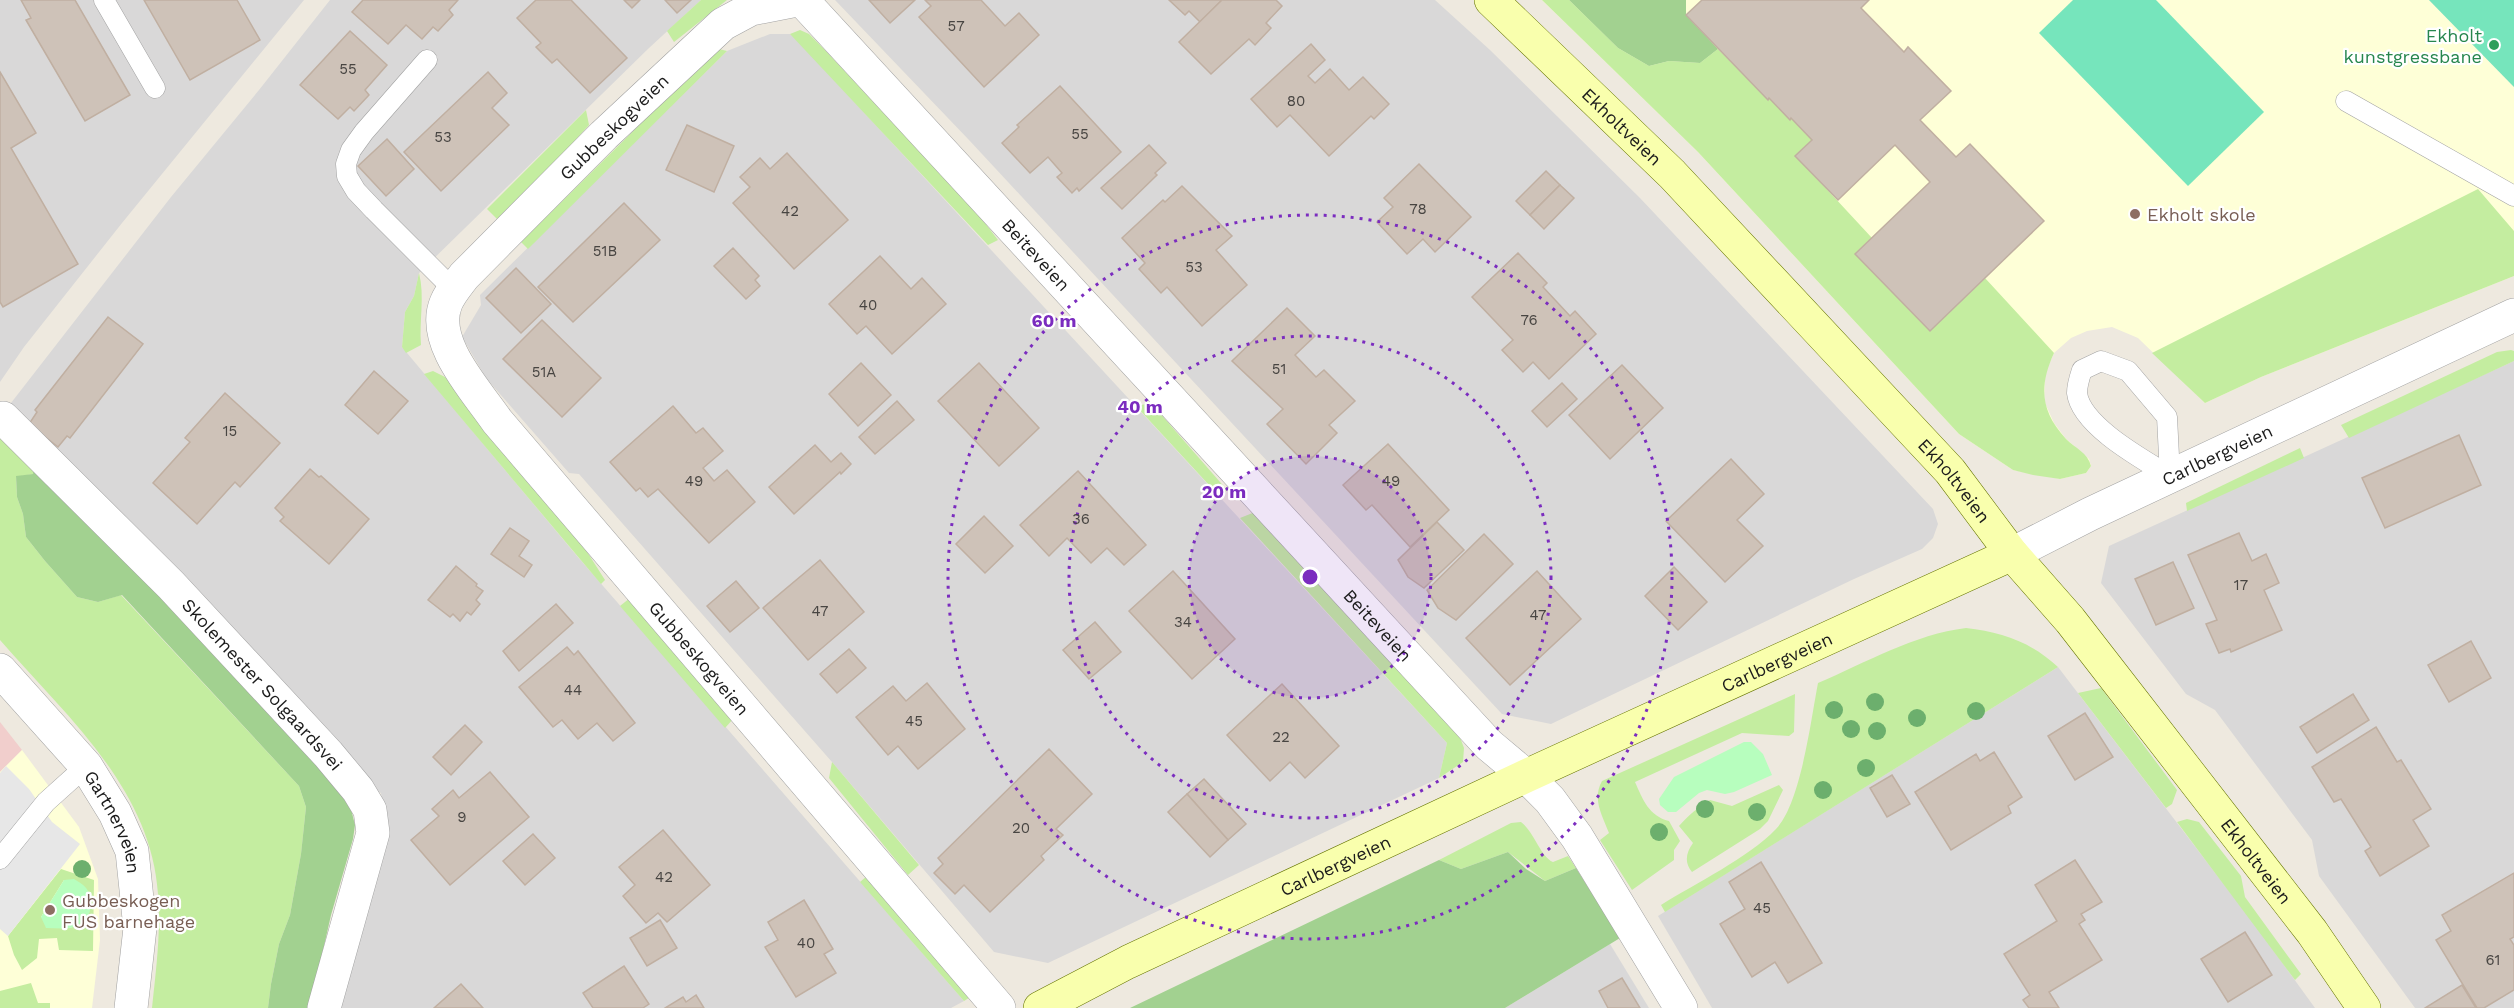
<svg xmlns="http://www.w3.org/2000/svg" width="2514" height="1008" font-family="'Work Sans',sans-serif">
<rect width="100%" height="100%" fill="#eee9df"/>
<g fill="#d9d8d8">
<path d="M0,0H304L122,223L24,347L0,382Z"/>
<path d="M330,0H701L649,48L419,273L414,296L405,312L402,347L577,556L964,1001L951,1008H337L385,822L381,793L364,786L4,412L171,197L259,90Z"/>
<path d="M835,0H1435L1490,50L1640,198L1933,509L1938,524L1933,538L1922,549L1854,579L1551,724L1502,714L969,140Z"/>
<path d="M770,34H790L797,40L1447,743L1439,778L1048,963L994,952L832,762L579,474L569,473L486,378L462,337L481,305L480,295L727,51Z"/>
<path d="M2514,361V1008H2415L2319,876L2312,840L2215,710L2186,694L2101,583L2109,546Z"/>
<path d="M2058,667L2255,925L2315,1008H1712L1658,916Z"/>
<path d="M1610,944L1649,1008H1505Z"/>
</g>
<path fill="#f1cecc" d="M0,722L22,750L0,772Z"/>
<g fill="#feffd7">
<path d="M1542,0H2429L2514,87V276L2261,377L2205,403L2138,338L2112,327L2087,331L2071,338L2054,353L2045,373L2044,401L2054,423L2066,439L2089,459L2091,466L2086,473L2060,479L2013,470L1959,434L1698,152Z"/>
<path d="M22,750L79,827L98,879L100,940L92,1008H0V772Z"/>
</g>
<g fill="#c4eda0" fill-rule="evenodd">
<path d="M701,0H727L674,42L667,31Z"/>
<path d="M1542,0H1569L1618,48L1649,66L1669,61L1700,63L1718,49L1768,100L1769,98L1790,119L1791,118L1812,140L1796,156L1872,238L1856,255L1930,331L1985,278L2054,353C2039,386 2040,411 2066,439C2075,448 2088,453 2091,466L2086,473L2060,479L2033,475L2013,470L1959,434L1698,152Z"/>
<path d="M800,30L809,34L824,49L978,214L998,240L988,245L790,34Z"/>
<path d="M719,49L727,51L528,249L521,242L697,68Z"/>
<path d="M586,110L589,125L553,165L497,219L487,209Z"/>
<path d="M2478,189L2514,231V276L2261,377L2205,403L2152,353Z"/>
<path d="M419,273C425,296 419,321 421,345L406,353L402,347L405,312L414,296Z"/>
<path d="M2511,350L2514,351V361L2349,438L2341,425L2497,352Z"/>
<path d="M433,371L445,377L577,536L605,580L601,584L424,374Z"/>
<path d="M1151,403L1227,490L1221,498L1136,406Z"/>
<path d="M0,425L39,465L33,474L16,477L17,497L23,514L26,537L45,561L77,597L98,602L121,595L299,786L306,807L301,854L290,915L279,944L271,984L268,1008H152C156,970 161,933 158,894C151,788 65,715 0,640Z"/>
<path d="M2300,448L2304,458L2187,511L2186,503Z"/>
<path d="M1255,512L1458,732L1464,748L1463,762L1439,778L1447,743L1240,518Z"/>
<path d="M630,598L734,718L725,728L620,606Z"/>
<path d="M1966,628C2002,632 2031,642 2058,667L1665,912L1661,905C1696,883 1748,858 1776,829C1801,803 1811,719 1818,683C1865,663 1915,634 1966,628Z"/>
<path d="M2101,688L2177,790L2172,804L2166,808L2078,693Z"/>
<path d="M1795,694L1794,732L1789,736L1742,733L1635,782C1643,800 1649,816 1669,821L1680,841L1674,850V860L1632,890L1600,840L1609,833C1602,815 1592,799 1602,781Z"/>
<path d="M832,762L919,865L908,875L829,778Z"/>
<path d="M1779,785L1783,790L1768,821L1760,829L1692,872C1684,862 1686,853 1693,843L1679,826C1689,815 1698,807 1710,800L1732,806Z"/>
<path d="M2187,819L2199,822L2241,876L2245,897L2301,974L2295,980L2177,822Z"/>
<path d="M1521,822C1535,833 1540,856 1553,862L1568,856L1576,868L1545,881L1508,852L1461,869L1439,860L1511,823Z"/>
<path d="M61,869L94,880L93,951L59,950L57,938L39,939L37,958L22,970L14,955L8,936ZM64,880L85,921L70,928L41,917Z"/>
<path d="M867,876L972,996L964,1001L860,882Z"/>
<path d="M31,983L38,1003H50V1008H0V991Z"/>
</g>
<g fill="#a2d190">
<path d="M1569,0H1686V15L1718,49L1700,63L1669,61L1649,66L1618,48Z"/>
<path d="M39,465L330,779L351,809L355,825L353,839L331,915L310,1008H268L271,984L279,944L290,915L301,854L306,807L299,786L122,595L98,602L77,597L45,561L26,537L23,514L17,497L16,476L33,474L34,468Z"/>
<path d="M1508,852L1526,869L1545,881L1576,868L1620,938L1505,1008H1130L1439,860L1461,869Z"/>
</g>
<g fill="#b7febe">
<path d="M1744,742H1751L1763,754L1772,775L1734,792L1725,794L1707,790L1699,793L1676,812H1668L1660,805L1659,799L1674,777Z"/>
<path d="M74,879C79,882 86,886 88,891C97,906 87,925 70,928C63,929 54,928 46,928L41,917L64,880Z"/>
</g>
<g fill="#76e5bc">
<path d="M2073,0H2156L2264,112L2188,186L2039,33Z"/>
<path d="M2429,0H2514V87Z"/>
</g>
<path fill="#e7e7e7" d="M6,766L29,789L52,822L80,844L8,936L0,929V773Z"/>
<g fill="#cec2b8" stroke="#c0afa1" stroke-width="1.5">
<path d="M21,0H75L130,95L85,121L26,20L31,18Z"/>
<path d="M144,0H237L260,40L190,80Z"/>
<path d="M363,0H458L449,10L453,15L438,31L433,27L422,39L406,25L388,44L352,12Z"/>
<path d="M536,0H571L627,58L590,93L557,59L552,63L536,47L541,43L517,18Z"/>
<path d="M624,0H640L632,8Z"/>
<path d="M665,0H691L677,13Z"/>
<path d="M869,0H915L890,23Z"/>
<path d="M925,0H981L1005,26L1019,13L1039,35L984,87L919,17L931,6Z"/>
<path d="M1169,0H1222L1200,22L1189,11L1185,15Z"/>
<path d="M1222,0H1276L1282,6L1266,23L1271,28L1255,45L1249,39L1211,74L1179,42Z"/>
<path d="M1702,0H1869L1861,8L1904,52L1908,47L1951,91L1920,120L1956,157L1970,144L2044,221L1930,331L1855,254L1930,182L1895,145L1838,200L1795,156L1812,140L1791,118L1790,120L1769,98L1768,100L1686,15Z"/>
<path d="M350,31L387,65L365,90L369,95L354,111L350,107L338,119L300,85Z"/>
<path d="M1311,44L1325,60L1308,76L1315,83L1330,69L1349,90L1363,77L1389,104L1374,119L1371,116L1329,156L1290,115L1277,127L1251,99Z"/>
<path d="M0,72L36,133L11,148L78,264L3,307L0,302Z"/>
<path d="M488,72L507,93L492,108L509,125L441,191L404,152Z"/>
<path d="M1060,86L1121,152L1079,191L1077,188L1072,193L1057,177L1062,173L1048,157L1030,173L1002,143L1019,127L1017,125Z"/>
<path d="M687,125L734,146L714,192L666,170Z"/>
<path d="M387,139L414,169L386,196L358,166Z"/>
<path d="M1149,145L1166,163L1155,173L1157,175L1122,209L1101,188Z"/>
<path d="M787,153L848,220L794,269L733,203L750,187L740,177L760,158L770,169Z"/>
<path d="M1419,164L1471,217L1435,252L1423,239L1407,254L1377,222L1393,207L1384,198Z"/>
<path d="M1546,171L1560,185L1530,215L1516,201Z"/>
<path d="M1560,185L1574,198L1544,229L1530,215Z"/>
<path d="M1182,186L1232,236L1216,250L1247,285L1202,326L1167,287L1161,293L1139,269L1145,263L1122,238L1163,200L1165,202Z"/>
<path d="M624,203L660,240L573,322L538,287Z"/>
<path d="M733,248L759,276L755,280L760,286L746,299L714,266Z"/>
<path d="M1518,253L1547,283L1543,287L1570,316L1575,311L1596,334L1549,379L1533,362L1523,372L1502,350L1513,340L1472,297Z"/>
<path d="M880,256L911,289L922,278L946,304L892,354L866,326L857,334L829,304Z"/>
<path d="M516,268L551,304L521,333L486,298Z"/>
<path d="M1287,308L1315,336L1295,355L1316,377L1324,370L1355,401L1329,425L1337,433L1306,464L1267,424L1283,409L1232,361Z"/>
<path d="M108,317L143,344L70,438L67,436L58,447L29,424L37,412L35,410Z"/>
<path d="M542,320L601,378L562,417L503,359Z"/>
<path d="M861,363L891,395L858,426L829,394Z"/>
<path d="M979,363L1039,428L999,466L938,401Z"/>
<path d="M1622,365L1663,408L1610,459L1569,415Z"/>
<path d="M374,371L408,401L378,434L345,405Z"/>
<path d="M1562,383L1577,399L1547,427L1532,411Z"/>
<path d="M225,393L280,443L240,487L235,482L197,524L153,483L190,442L185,438Z"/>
<path d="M897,401L914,420L875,454L859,437Z"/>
<path d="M673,406L696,433L703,428L723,451L703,468L714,481L727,470L755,502L709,543L658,489L648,497L640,488L636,491L610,462Z"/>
<path d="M2459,435L2481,485L2385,528L2362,478Z"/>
<path d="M1388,444L1449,510L1410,547L1372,505L1366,510L1343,485Z"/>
<path d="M815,445L831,462L841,453L851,464L841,474L840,472L794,514L769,487Z"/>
<path d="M1731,459L1764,494L1737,520L1763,546L1725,582L1666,521Z"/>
<path d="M310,469L319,477L321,476L369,519L329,564L280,521L284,517L275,508Z"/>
<path d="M1078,471L1146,545L1124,565L1107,548L1091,563L1067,538L1049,556L1020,525Z"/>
<path d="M984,516L1013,546L985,573L956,544Z"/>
<path d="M1437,522L1464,550L1424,588L1408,577L1398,560Z"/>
<path d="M510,528L529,541L519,556L532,565L524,577L491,554Z"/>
<path d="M2239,533L2252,561L2266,554L2279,583L2264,590L2282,630L2231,652L2230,649L2219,653L2206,624L2217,620L2188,555Z"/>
<path d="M1484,534L1513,564L1456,620L1438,608L1427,590Z"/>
<path d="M820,560L864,612L808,660L763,608Z"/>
<path d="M2173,562L2194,608L2156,625L2135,579Z"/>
<path d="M456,566L477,584L476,586L483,591L476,600L480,604L471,615L467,612L460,621L453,614L450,617L428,600Z"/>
<path d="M1674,567L1707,602L1678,630L1645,596Z"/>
<path d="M1173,571L1235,639L1192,679L1129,611Z"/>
<path d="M1537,571L1581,619L1510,685L1466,638Z"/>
<path d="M736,581L759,608L730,632L707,606Z"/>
<path d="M556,604L573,623L519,671L503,651Z"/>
<path d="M1095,622L1121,652L1089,679L1063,650Z"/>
<path d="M2471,641L2491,678L2449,702L2428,665Z"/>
<path d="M567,647L574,655L578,651L635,723L613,741L597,723L578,739L562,720L553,727L519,687Z"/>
<path d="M849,649L866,668L837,693L820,674Z"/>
<path d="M927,683L965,729L918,769L898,746L888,755L856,717L893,686L906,701Z"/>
<path d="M1282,684L1339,746L1305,778L1290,762L1270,781L1227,735Z"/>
<path d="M2353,694L2369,720L2317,753L2300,727Z"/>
<path d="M2085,713L2113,757L2075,780L2048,736Z"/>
<path d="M465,725L482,742L451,775L433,757Z"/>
<path d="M2376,727L2397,762L2401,760L2431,809L2413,820L2429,846L2380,876L2365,851L2371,847L2341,799L2334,802L2312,767Z"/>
<path d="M1049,749L1092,794L1056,829L1063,835L1041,856L1044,860L990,912L964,885L955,894L934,873L943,864L938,858Z"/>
<path d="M1994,752L2022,797L2008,806L2011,813L1951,850L1915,792L1976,754L1980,761Z"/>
<path d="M490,772L529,817L450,885L411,840L439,816L432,809L453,790L459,798Z"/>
<path d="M1892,775L1910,804L1887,817L1870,788Z"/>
<path d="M1204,779L1246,824L1228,840L1187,794Z"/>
<path d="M1187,794L1228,840L1210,857L1168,812Z"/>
<path d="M663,830L710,885L667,922L658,913L646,923L623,896L635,885L619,867Z"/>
<path d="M533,834L555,858L525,885L503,861Z"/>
<path d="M2075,860L2102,902L2081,914L2085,920L2079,924L2102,960L2049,992L2059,1008H2029L2023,1000L2030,995L2004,954L2057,921L2035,885Z"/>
<path d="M1761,862L1822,963L1788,983L1775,962L1752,977L1720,924L1745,909L1729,882Z"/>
<path d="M2514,873V937L2510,939L2514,945V990L2484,1008H2477L2436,940L2451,931L2442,915Z"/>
<path d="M804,900L833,949L824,954L836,973L796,997L765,947L778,940L768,922Z"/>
<path d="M660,920L677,948L647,966L630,938Z"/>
<path d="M2245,932L2272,975L2228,1002L2201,959Z"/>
<path d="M624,966L649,1004L643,1008H593L583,993Z"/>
<path d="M1622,978L1640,1008H1608L1599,991Z"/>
<path d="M461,984L483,1008H434Z"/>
<path d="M2462,985L2476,1008H2425Z"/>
<path d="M696,995L704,1008H665L683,997L686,1002Z"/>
</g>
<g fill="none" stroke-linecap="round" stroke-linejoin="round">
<defs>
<g id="lane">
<path d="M104,0L155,88"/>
<path d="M427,60L364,132L351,150L346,164L347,176L356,191L374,210L454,290"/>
<path d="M2346,101L2514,196"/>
<path d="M2101,361L2128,371L2167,417L2170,476C2144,460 2081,426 2077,393C2077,386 2080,376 2082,370Z"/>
<path d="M0,859L46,802L86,766"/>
</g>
<g id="street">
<path id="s1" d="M797,0L751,9L723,24L604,135L464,276C458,284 450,293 446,303C430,342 476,390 497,421L999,1008"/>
<path id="s2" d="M802,0L1489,745L1526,776L1550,800L1577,837L1681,1008"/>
<path id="s3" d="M3,418L171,585L328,754L358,790L370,810L373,833L324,1008"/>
<path id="s4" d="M2012,554L2090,514L2514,315"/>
<path id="s5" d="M0,670L86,766L115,813L132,851L140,928L131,1008"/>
</g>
<g id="secondary">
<path id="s6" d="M1491,0L1672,174L1950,471L2012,554L2070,620L2312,932L2364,1008"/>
<path id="s7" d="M1040,1008L1128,962L1526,776L2012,554"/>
</g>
</defs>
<use href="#lane" stroke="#a2a2a2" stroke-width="21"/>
<use href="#street" stroke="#a2a2a2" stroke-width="34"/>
<use href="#secondary" stroke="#657400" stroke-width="34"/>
<use href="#lane" stroke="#fff" stroke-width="20"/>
<use href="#street" stroke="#fff" stroke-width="33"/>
<use href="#secondary" stroke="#f9ffad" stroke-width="33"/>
</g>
<g fill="#6caf6d">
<circle cx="1875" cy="702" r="9"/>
<circle cx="1834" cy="710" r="9"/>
<circle cx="1976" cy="711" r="9"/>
<circle cx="1917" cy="718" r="9"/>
<circle cx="1851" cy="729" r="9"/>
<circle cx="1877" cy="731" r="9"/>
<circle cx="1866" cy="768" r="9"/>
<circle cx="1823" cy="790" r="9"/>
<circle cx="1705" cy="809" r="9"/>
<circle cx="1757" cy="812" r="9"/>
<circle cx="1659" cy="832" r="9"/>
<circle cx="82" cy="869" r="9"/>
</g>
<circle cx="1310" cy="577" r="121" fill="#7b2cbf" fill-opacity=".12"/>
<g fill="none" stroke="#7b2cbf" stroke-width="3" stroke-dasharray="3 6">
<circle cx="1310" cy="577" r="121"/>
<circle cx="1310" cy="577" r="241"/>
<circle cx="1310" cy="577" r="362"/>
</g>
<circle fill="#2e9e5b" stroke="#fff" stroke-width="2" cx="2494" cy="45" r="6"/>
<g fill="#8d6e63" stroke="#fff" stroke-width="2">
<circle cx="2135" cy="214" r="6"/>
<circle cx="50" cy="910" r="6"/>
</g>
<g text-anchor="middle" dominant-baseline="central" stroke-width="4.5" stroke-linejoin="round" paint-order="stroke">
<g font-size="15" fill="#484542">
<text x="956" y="26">57</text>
<text x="348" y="69">55</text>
<text x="1296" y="101">80</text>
<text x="1080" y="134">55</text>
<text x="443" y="137">53</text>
<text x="1418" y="209">78</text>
<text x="790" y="211">42</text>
<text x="605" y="251">51B</text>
<text x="1194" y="267">53</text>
<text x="868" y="305">40</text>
<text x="1529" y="320">76</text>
<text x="1279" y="369">51</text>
<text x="544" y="372">51A</text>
<text x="230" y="431">15</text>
<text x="694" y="481">49</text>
<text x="1391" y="481">49</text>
<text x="1081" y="519">36</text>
<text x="2241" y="585">17</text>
<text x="820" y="611">47</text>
<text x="1538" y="615">47</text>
<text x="1183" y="622">34</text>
<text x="573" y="690">44</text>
<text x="914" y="721">45</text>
<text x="1281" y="737">22</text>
<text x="462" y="817">9</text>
<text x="1021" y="828">20</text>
<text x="664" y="877">42</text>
<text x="1762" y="908">45</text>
<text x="806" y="943">40</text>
<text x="2493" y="960">61</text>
</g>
<g font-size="18" fill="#27864d" stroke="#fff" text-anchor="end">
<text x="2482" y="35">Ekholt<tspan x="2482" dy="21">kunstgressbane</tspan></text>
</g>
<g font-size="18" fill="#1b1b1b" stroke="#fff">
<text transform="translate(614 127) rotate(-44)">Gubbeskogveien</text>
<text stroke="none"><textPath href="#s6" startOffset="182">Ekholtveien</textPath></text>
<text stroke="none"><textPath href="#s2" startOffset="346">Beiteveien</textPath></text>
<text stroke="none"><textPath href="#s4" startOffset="228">Carlbergveien</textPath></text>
<text stroke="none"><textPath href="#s6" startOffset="668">Ekholtveien</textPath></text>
<text stroke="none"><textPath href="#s2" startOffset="850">Beiteveien</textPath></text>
<text stroke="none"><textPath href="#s1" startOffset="918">Gubbeskogveien</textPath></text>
<text stroke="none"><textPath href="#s7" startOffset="814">Carlbergveien</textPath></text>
<text stroke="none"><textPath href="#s3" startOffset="372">Skolemester Solgaardsvei</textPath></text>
<text stroke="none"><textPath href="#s5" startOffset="192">Gartnerveien</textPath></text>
<text stroke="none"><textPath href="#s6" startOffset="1154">Ekholtveien</textPath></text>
<text stroke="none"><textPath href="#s7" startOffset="328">Carlbergveien</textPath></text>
</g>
<g font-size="18" fill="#785e54" stroke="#fff" text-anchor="start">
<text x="2147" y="214">Ekholt skole</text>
<text x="62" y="900">Gubbeskogen<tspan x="62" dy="21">FUS barnehage</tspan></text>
</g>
</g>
<circle cx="1310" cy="577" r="9" fill="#7b2cbf" stroke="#fff" stroke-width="3"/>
<g font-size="18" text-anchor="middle" font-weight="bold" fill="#7b2cbf" stroke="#fff" stroke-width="4.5" stroke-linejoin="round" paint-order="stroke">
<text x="1054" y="327">60 m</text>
<text x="1140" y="413">40 m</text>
<text x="1224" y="498">20 m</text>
</g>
</svg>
